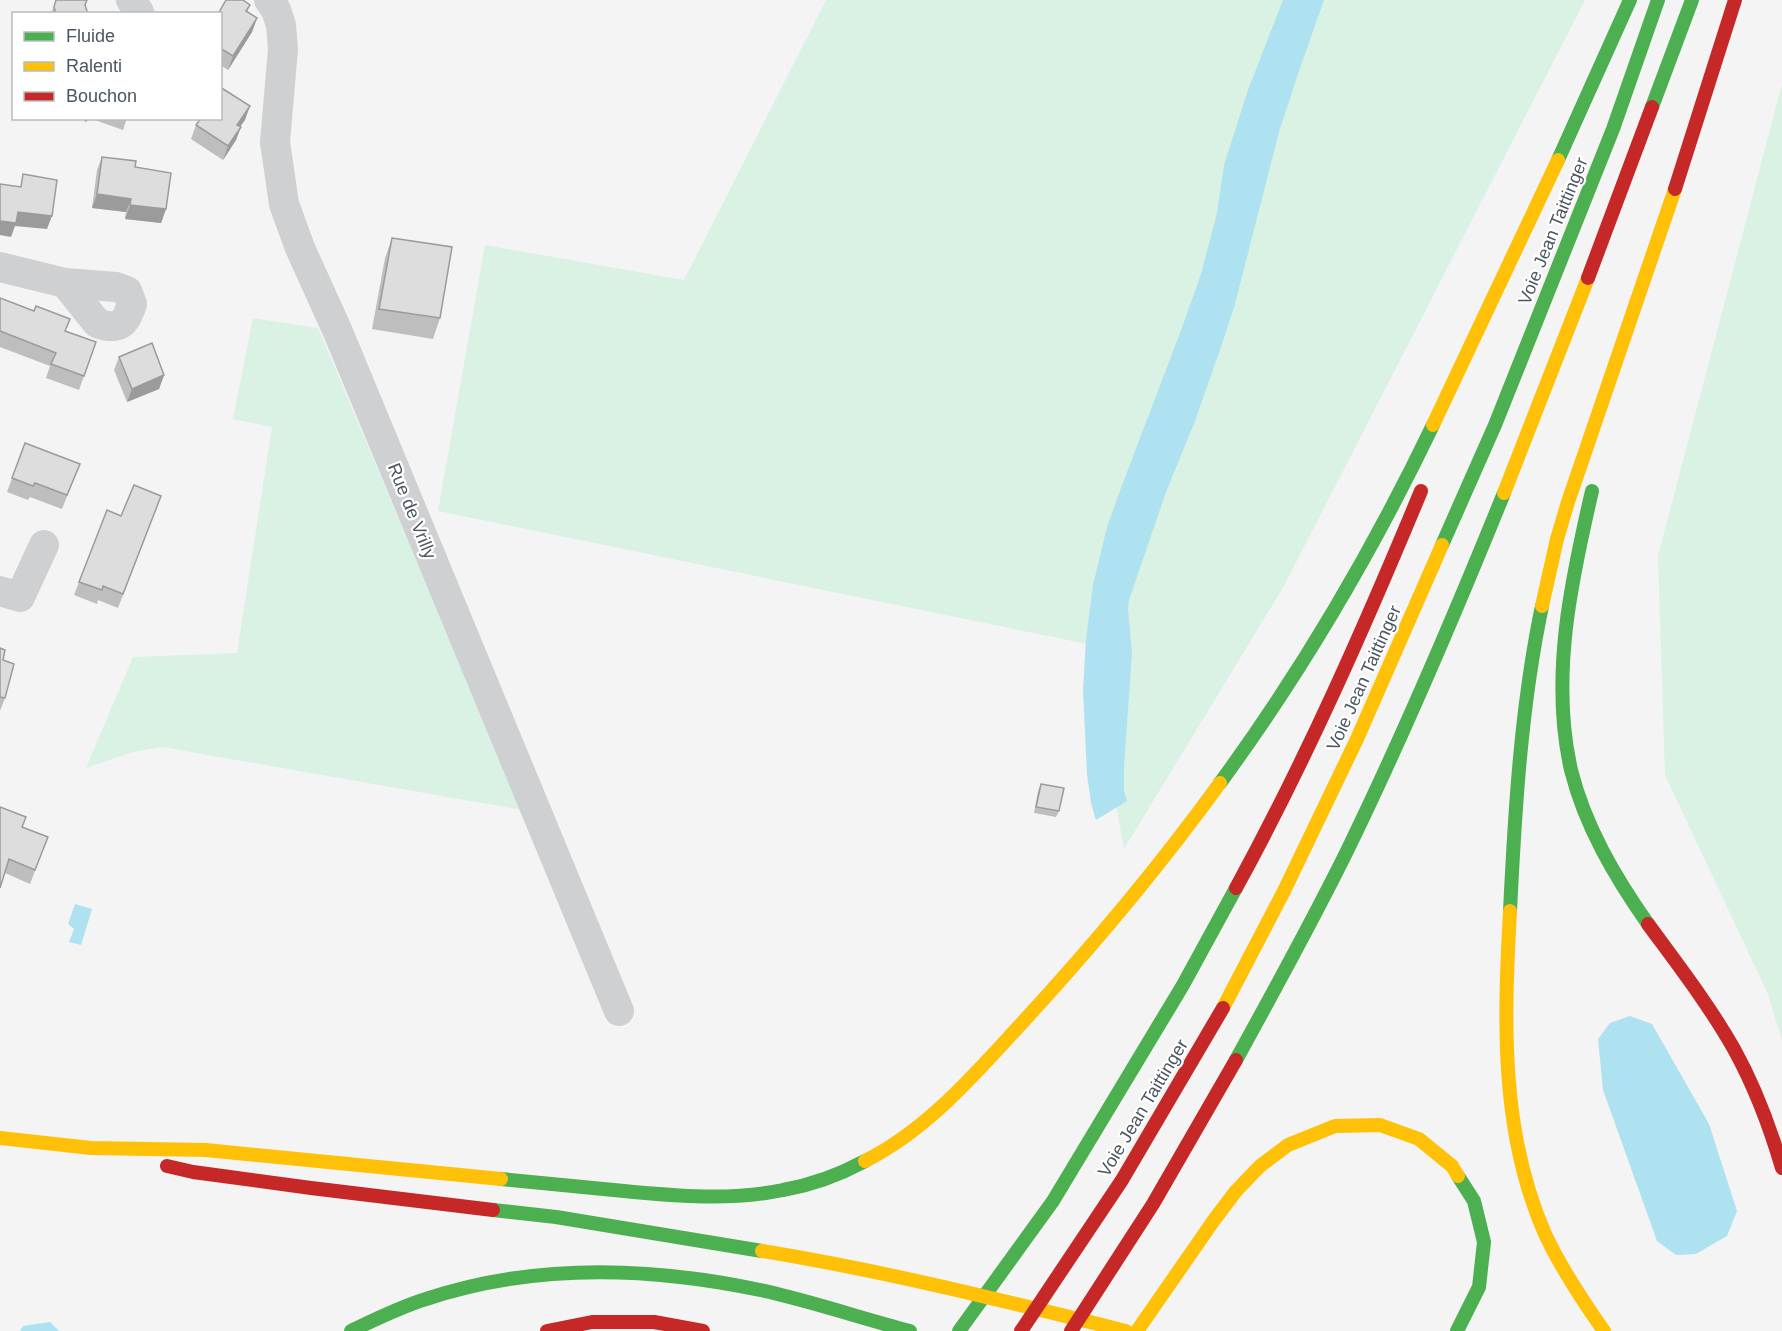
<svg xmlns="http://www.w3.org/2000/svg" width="1782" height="1331" font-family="Helvetica,sans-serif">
<rect width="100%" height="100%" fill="#f4f4f4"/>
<g fill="#d9f2e3">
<path d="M826,0H1585L1284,586L1124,849L1087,644L438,511L485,245L684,280Z"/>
<path d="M1782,84V1040L1767,992L1665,775L1658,556Z"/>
<path d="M253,318L318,328L522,810L162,747L133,752L86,768L133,657L237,653L272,427L233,419Z"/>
</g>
<g fill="#aee2f0">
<path d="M1283,0H1324L1298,74L1279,132L1235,304L1223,341L1195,421L1166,492L1129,600L1128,609L1132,653L1124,766V791L1127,801L1096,820L1091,803L1087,774L1083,690L1086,639L1093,585L1107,527L1121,488L1183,325L1201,274L1217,213L1224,165L1248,90Z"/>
<path d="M75,904L92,909L81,945L69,942L74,929L68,924Z"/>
<path d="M1630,1016L1652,1024L1709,1124L1737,1211L1727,1236L1696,1254L1676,1255L1657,1241L1603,1090L1598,1039L1610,1023Z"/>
<path d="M50,1322L59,1331H20L23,1326Z"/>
</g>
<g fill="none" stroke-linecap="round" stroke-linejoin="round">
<g stroke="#ced0d2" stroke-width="30">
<path d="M131,0L139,12"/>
<path d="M269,0L276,10L281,25L283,49L275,142L284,204L300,248L338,332L619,1011"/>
<path d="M0,267L65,283"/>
<path d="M65,283L116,287L127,291L132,304C125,324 120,331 97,323Z"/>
<path d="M0,591L20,597L44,545"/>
</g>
<g stroke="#4caf50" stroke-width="14">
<path d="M1652,107L1692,0"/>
<path d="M1558,160L1630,0"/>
<path d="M1592,491C1571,581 1550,678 1571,770C1585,826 1615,877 1648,924"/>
<path d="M1442,545L1495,425L1613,129L1658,0"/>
<path d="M1220,783C1302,671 1373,550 1433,425"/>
<path d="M1510,911C1515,809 1521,706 1542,606"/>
<path d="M1236,1060C1274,991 1312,922 1347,851C1404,734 1455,614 1504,493"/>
<path d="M501,1179C542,1183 583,1187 624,1191C676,1196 731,1201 783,1190C812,1185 839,1175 865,1161"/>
<path d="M493,1210L556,1217L762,1251"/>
<path d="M351,1331C376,1319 400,1307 426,1299C534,1263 651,1267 760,1290C811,1301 860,1318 910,1331"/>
<path d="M959,1331L1053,1201L1183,985L1236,888"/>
<path d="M1457,1331L1479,1287L1484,1242L1474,1201L1458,1176"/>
</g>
<g stroke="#ffc107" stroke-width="14">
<path d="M1433,425L1558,160"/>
<path d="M1504,493L1588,278"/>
<path d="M1542,606L1557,539L1568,502L1675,189"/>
<path d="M1510,911C1504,1020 1500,1132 1545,1234C1561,1268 1582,1300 1604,1331"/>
<path d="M1223,1008L1284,891L1357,739L1442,545"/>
<path d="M0,1138L91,1148L206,1150L501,1179"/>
<path d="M865,1161C927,1130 974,1075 1021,1024C1092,947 1159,867 1220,783"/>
<path d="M762,1251C885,1271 1005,1301 1126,1331"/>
<path d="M1137,1331L1214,1220L1236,1191L1260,1166L1288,1145L1335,1126L1380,1125L1419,1139L1452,1166L1458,1176"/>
</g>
<g stroke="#c62828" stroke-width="14">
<path d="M1675,189L1735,0"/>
<path d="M1588,278L1652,107"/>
<path d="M1236,888C1306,760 1365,626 1421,491"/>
<path d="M1648,924C1678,965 1709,1005 1734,1049C1755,1087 1770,1127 1782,1168"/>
<path d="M167,1166L193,1172L311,1188L493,1210"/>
<path d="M547,1331L592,1322H654L703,1331"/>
<path d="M1021,1331L1122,1180L1223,1008"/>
<path d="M1071,1331L1153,1204L1236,1060"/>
</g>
</g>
<g fill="#bebebf">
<path d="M56,0L85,5L88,14H51Z"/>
<path d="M250,5L247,12L257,18L252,32L228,70L220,65V14Z"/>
<path d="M83,118H127L123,130L92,119L85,122Z"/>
<path d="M245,120L240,126L236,140L223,160L191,139L196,125Z"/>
<path d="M102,157L135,167L166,209L161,223L125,219L126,212L92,208L97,170Z"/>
<path d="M392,238L440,318L433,339L372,329L385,258Z"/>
<path d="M0,298L34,311L70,319L65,331L96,342L79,390L46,378L50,366L0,347Z"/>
<path d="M119,357L164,375L159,389L127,402L114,370Z"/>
<path d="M25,443L80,464L62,509L30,497L28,500L7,492Z"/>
<path d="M161,496L118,608L98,600L97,604L74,595L107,510L121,516Z"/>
<path d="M0,648L3,660L5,698L0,711Z"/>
<path d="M1041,784L1059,811L1056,817L1034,813L1038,791Z"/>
<path d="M0,807L23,827L48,837L30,884L5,873Z"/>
</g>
<g fill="#9b9b9b">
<path d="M257,18L252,32L228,70L233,56Z"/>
<path d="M250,106L245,120L232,138L237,125Z"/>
<path d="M86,118H92L85,122Z"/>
<path d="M241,127L236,140L223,160L228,146Z"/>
<path d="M97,194L131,199L126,212L92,208Z"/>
<path d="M130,205L166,209L161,223L125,219Z"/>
<path d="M18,212L52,216L47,229L15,226L11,237L0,235V221Z"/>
<path d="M164,375L159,389L127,402L132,389Z"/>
</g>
<g fill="#ddddde" stroke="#9b9b9b" stroke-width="1.5">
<path d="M56,0H87L85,5L88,14H56L54,7Z"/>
<path d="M226,0H243L250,5L246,11L257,18L233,56L220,48V14H218Z"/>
<path d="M220,87L250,106L237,125L241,127L228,146L196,125L201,118H220Z"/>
<path d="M102,157L136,161L135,167L171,173L166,209L130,205L131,199L97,194Z"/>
<path d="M23,174L57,180L52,216L18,212L16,223L0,221V184L21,187Z"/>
<path d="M392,238L452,247L440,318L379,309Z"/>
<path d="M0,298L34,311L36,306L70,319L65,331L96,342L84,376L51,364L56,353L0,331Z"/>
<path d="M152,343L164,375L132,389L119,357Z"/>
<path d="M25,443L80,464L67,495L35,483L33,486L12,478Z"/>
<path d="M134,485L161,496L123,594L103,586L102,590L79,582L107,510L121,516Z"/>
<path d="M0,648L5,650L3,660L14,664L5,698L0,697Z"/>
<path d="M1041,784L1064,788L1059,811L1036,807Z"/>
<path d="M0,807L26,817L22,827L48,837L35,870L9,859L0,888Z"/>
</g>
<g text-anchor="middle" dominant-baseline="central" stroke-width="4.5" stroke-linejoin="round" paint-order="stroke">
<g font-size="18" fill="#4a5661" stroke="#fff">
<text transform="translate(1553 231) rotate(-68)">Voie Jean Taittinger</text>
<text transform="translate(412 511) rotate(68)">Rue de Vrilly</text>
<text transform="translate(1364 678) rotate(-66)">Voie Jean Taittinger</text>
<text transform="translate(1143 1108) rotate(-59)">Voie Jean Taittinger</text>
</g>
</g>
<rect x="12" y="12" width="210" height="108" fill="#ffffff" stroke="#b7bbc0" stroke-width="1.5"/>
<rect x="24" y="32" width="30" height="9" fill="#4caf50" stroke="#b7bbc0" stroke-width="1.5"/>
<text x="66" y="42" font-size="18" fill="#4a5661">Fluide</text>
<rect x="24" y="62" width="30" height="9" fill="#ffc107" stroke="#b7bbc0" stroke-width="1.5"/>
<text x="66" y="72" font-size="18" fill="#4a5661">Ralenti</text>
<rect x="24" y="92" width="30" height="9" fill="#c62828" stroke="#b7bbc0" stroke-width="1.5"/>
<text x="66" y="102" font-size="18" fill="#4a5661">Bouchon</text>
</svg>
